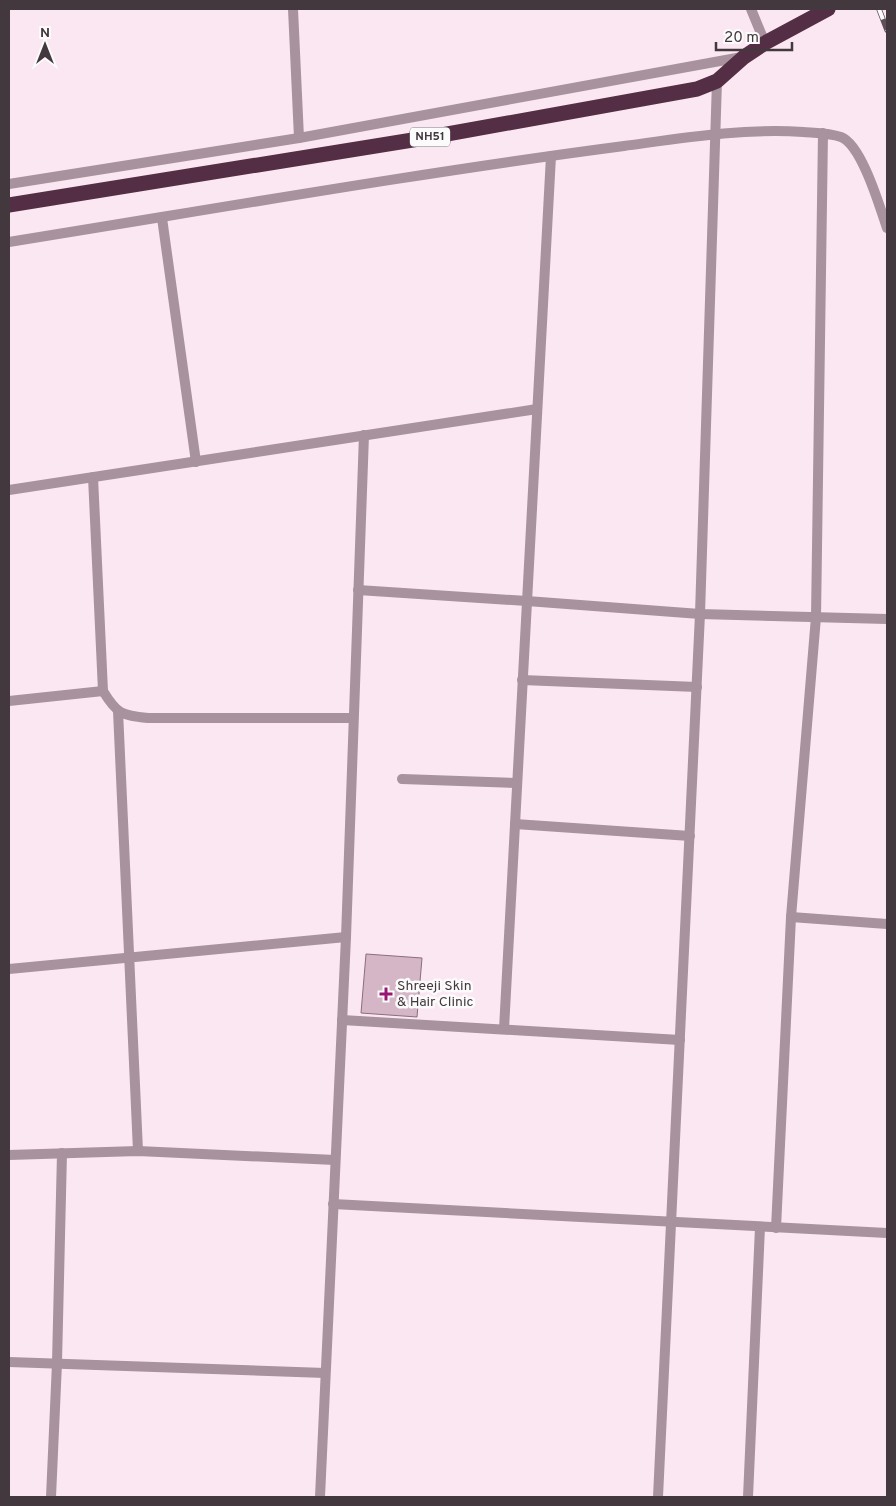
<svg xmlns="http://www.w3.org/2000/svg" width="896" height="1506" font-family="Overpass,sans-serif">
<rect width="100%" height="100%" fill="#fbe7f2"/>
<path fill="#d5b6c7" stroke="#8a6e7e" d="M366,954L422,958L417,1017L361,1013Z"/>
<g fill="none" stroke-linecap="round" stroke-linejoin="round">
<path stroke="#a7929d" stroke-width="10" d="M162,218L196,462"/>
<g stroke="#a7929d" stroke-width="10">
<path d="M293,9L299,138"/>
<path d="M751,9L765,43"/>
<path d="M9,184L299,138L742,57"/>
<path d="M9,242C214,209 418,173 624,146C683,138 743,128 803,132C816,133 829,133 841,137C862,145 880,208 887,228"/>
<path d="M93,477L103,691C117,714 121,715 148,718H353"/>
<path d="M9,490L537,409"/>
<path d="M358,590L527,601L700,614L887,619"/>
<path d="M522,680L697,687"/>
<path d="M9,701L103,691"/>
<path d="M118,711L138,1151"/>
<path d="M402,779L517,783"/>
<path d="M515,824L690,836"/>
<path d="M791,917L887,924"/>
<path d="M9,969L346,937"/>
<path d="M342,1020L680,1040"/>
<path d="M504,1029L551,156"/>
<path d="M9,1155L138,1151L335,1160"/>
<path d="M333,1204L887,1233"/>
<path d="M776,1228L791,917L816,617L823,133"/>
<path d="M9,1362L325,1373"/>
<path d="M51,1497L57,1363L62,1153"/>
<path d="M320,1497L346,937L364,435"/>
<path d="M658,1497L700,614L717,81"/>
<path d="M748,1497L760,1227"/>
</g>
<path stroke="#542e44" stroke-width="15" d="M9,205L425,138L697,89L717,81L744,57L765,43L828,9"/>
<defs>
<path id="rail" d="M879,9L887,30"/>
</defs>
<use href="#rail" stroke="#5e5058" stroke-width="5.5"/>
<use href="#rail" stroke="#fbfbfb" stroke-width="4" stroke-dasharray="11" stroke-linecap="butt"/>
</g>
<path fill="#971870" stroke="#fbfbfb" stroke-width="2" d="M383.5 986.5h5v5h5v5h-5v5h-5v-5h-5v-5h5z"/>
<g text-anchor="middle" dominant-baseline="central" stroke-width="5" stroke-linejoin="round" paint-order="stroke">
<rect fill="#fbfbfb" stroke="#7b7277" stroke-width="1" x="410" y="127.5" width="40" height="19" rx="4"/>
<g font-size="12" font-weight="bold" fill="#44383f">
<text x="430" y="137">NH51</text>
</g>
<g font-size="14" fill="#44383f" stroke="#fbfbfb" text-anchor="start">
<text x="397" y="986">Shreeji Skin<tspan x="397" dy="16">&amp; Hair Clinic</tspan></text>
</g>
</g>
<rect width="896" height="1506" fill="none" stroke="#44383f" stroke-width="20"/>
<g transform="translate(45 45)" stroke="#fbfbfb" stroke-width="4" paint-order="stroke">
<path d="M0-4L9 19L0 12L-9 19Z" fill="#44383f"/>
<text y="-8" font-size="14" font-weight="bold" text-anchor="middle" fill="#44383f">N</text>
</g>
<path d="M716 42v8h76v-8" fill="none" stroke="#44383f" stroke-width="2.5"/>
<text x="724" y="42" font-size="15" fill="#44383f" stroke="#fbfbfb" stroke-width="4" paint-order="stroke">20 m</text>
</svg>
